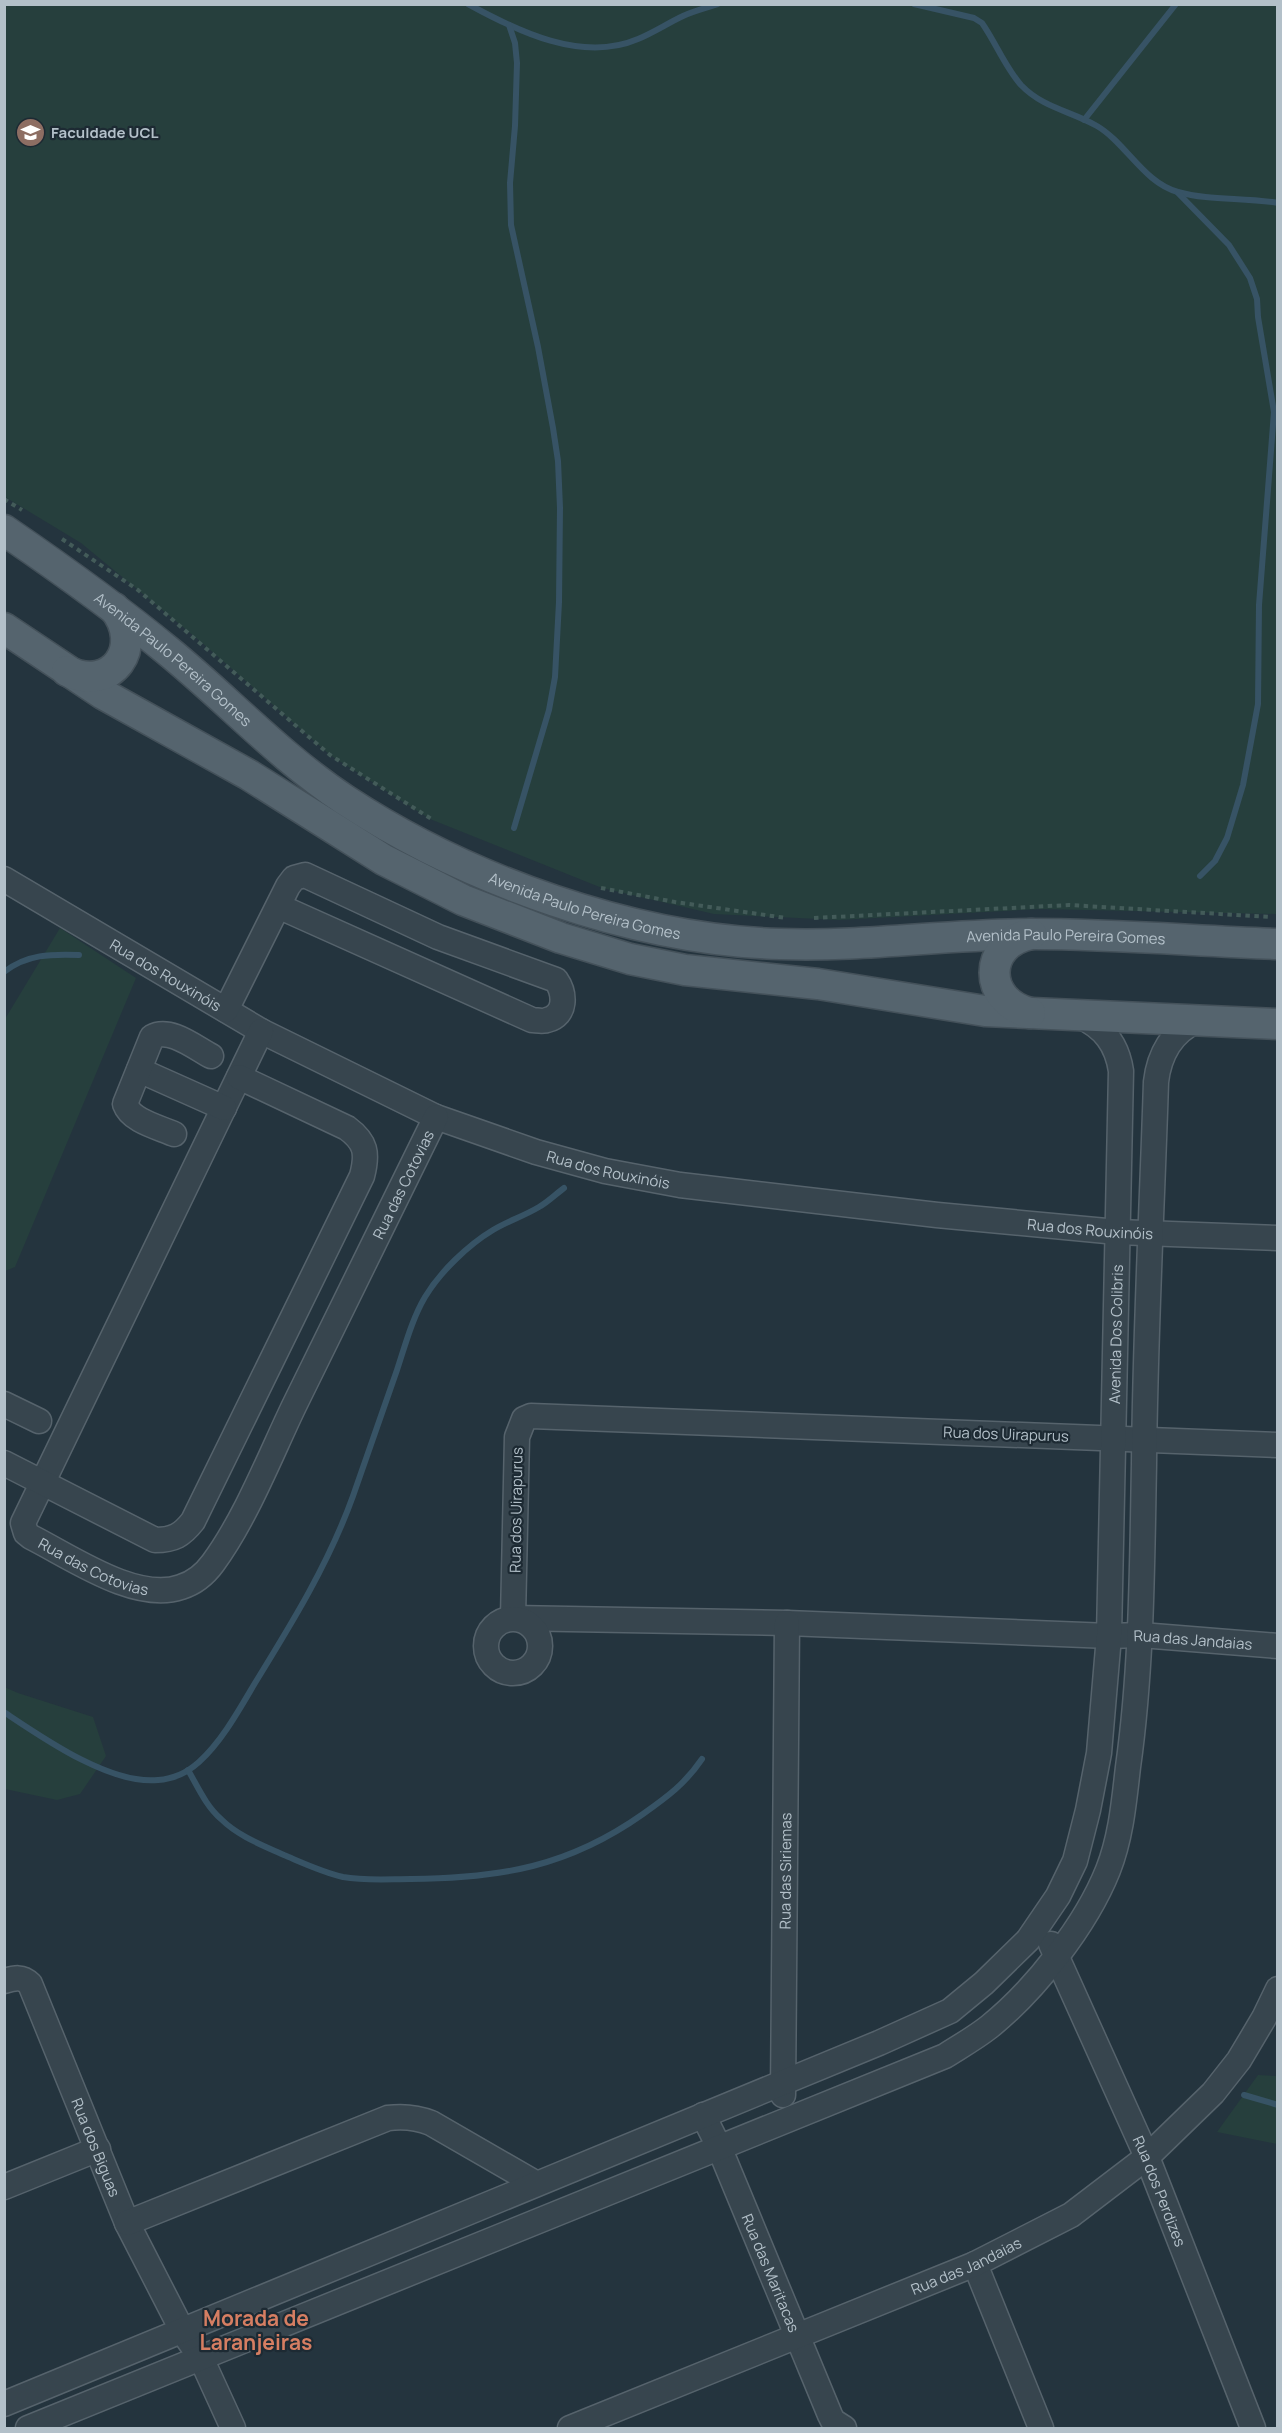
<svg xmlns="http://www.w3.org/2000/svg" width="1282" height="2433" font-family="Manrope,sans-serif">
<rect width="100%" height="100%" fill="#24343e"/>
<g fill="#263f3d">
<path d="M4,5H1277L1276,914L1040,909L839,920L714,914L602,888L430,819L330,755L200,641L81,543L5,497Z"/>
<path d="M60,928L136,978L15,1267L5,1271V1019Z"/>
<path d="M4,1687L18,1693L93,1717L106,1756L80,1794L57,1800L5,1789Z"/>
<path d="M1258,2075L1277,2076V2144L1217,2132Z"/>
</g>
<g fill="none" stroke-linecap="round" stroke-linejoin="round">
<g stroke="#375365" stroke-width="6">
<path d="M468,4C517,31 582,63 638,39C653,33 668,23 683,16C694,11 706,8 718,4"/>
<path d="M914,4L974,18L982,23C996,43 1005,67 1021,85C1043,108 1071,111 1097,126C1126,143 1144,183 1178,192C1210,201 1244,197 1278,203"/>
<path d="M509,25L515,43L517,63L515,126L510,183L511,225L538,347L553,428L558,461L560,508L559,602L555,677L549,710L514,828"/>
<path d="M1084,120L1176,4"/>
<path d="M1178,193L1229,245L1250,278L1257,299L1258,317L1274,412L1259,605L1258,704L1243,785L1227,838L1215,861L1200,876"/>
<path d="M4,972C27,954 51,954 79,955"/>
<path d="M4,1712C43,1738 110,1785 158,1780C173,1779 188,1772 199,1762C222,1741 239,1710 255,1683C292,1623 329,1563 353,1496C368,1454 382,1412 397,1370C405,1346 412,1319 425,1297C440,1272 468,1245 493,1230C508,1221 524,1216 539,1207C548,1202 556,1194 564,1188"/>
<path d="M188,1770C198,1787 206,1806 221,1819C238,1836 262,1845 284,1855C303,1863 322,1872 343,1877C365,1881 389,1879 411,1879C501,1878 568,1867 643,1814C667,1797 685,1784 702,1759"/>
<path d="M1244,2095L1278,2105"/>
</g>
<defs>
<g id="minor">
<path id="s1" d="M4,879L261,1031L436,1117L536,1152L605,1171L680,1185L937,1215L1117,1232L1278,1238"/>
<path d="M226,1010L288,886L294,878L305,875L438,937L556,980C565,993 567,1015 547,1020C543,1022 536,1020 532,1020L278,906"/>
<path id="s2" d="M261,1031L23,1523L26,1533L31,1537C71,1557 136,1603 181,1587C194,1583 205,1574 213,1563C246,1518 270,1456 294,1406C341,1310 389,1213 436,1117"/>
<path d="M139,1070L224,1108"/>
<path d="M174,1134C158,1127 131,1121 125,1104L152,1037C170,1027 194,1047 211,1056"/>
<path d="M4,1404L39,1421"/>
<path id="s3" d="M1278,1445L531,1416L524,1419L517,1437L513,1618L787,1623L1109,1636L1141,1635L1278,1646"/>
<path d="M4,1463L155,1540C174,1540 182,1535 193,1521L362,1176C368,1153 366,1142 347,1128L239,1077"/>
<circle cx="513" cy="1646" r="27"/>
<path id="s4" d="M1051,1944L1147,2157L1253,2428"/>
<path id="s5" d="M4,1981C15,1978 22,1976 30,1984L127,2223L183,2332L201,2358L233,2428"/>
<path id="s6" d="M783,2095L787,1623"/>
<path id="s7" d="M703,2115L719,2147L830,2415L833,2421L844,2428"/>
<path d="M4,2187L98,2149"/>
<path d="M127,2223L388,2118C404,2116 416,2117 431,2123L535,2183"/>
<path d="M975,2264L1041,2428"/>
<path id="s8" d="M4,2404L879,2043L950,2011L984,1983L1028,1940L1058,1896L1075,1861L1088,1810L1099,1753L1109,1636L1121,1071C1117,1044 1104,1027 1079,1016"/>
<path d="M28,2428L945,2056C959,2047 975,2038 989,2027C1035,1990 1086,1925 1108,1870C1121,1837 1124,1802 1128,1767C1142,1667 1142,1566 1144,1464C1145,1337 1152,1209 1156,1082C1159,1055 1172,1031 1197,1021"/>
<path id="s9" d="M570,2428L975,2264L1071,2215L1147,2157L1213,2093L1239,2060L1264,2018L1278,1989"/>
</g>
<g id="major">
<path id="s10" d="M4,530C61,569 116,608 168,651C228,700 280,757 345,800C467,880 634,940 780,944C864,947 948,934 1032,934C1114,934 1196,941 1278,944"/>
<path d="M4,628L103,694L249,775L384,860L463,900L561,938L630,959L685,970L818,984L985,1011L1278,1024"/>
<path d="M67,671C112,693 145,647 114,608"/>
<path d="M1030,1013C983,1001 982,944 1031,934"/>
</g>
</defs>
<use href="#minor" stroke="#56636c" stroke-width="27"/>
<use href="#major" stroke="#44515a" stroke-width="33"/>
<g stroke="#435b59" stroke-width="4" stroke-dasharray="4.5 4.5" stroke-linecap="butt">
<path d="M4,499L22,510"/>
<path d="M62,539L138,590L330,755L433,820"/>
<path d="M601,888L675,902L786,918"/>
<path d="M814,918L1069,905L1271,917"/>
</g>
<use href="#minor" stroke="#37454e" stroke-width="24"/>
<use href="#major" stroke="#55646e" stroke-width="30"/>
</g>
<defs>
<symbol id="university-disc" viewBox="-11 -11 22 22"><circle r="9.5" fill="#8d6e63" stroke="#1d2a33"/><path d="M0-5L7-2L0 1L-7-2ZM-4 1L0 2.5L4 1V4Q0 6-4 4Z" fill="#fff"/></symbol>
</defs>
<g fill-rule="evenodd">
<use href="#university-disc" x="14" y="116" width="33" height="33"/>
</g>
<g text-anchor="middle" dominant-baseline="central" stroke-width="4.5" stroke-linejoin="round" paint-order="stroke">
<g font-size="15" font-weight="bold" fill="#b3c0c9" stroke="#1d2a33" text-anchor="start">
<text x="51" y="132">Faculdade UCL</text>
</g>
<g font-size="15" fill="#b3c0c9" stroke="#1d2a33">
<text stroke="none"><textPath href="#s10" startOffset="213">Avenida Paulo Pereira Gomes</textPath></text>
<text stroke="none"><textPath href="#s10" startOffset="699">Avenida Paulo Pereira Gomes</textPath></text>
<text stroke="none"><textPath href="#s10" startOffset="1185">Avenida Paulo Pereira Gomes</textPath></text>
<text stroke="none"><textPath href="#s1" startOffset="188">Rua dos Rouxinóis</textPath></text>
<text stroke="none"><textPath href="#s1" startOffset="674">Rua dos Rouxinóis</textPath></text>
<text stroke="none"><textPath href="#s2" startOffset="1190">Rua das Cotovias</textPath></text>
<text stroke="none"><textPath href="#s1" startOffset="1160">Rua dos Rouxinóis</textPath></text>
<text stroke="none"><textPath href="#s8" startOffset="1752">Avenida Dos Colibris</textPath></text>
<text transform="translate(1006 1434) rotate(2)">Rua dos Uirapurus</text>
<text transform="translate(516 1510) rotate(-89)">Rua dos Uirapurus</text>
<text stroke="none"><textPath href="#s2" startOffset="633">Rua das Cotovias</textPath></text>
<text stroke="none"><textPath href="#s3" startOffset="1636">Rua das Jandaias</textPath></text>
<text stroke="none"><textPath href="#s6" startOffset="224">Rua das Siriemas</textPath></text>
<text stroke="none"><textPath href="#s5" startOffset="204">Rua dos Biguas</textPath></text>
<text stroke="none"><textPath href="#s4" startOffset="270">Rua dos Perdizes</textPath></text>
<text stroke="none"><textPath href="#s9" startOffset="428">Rua das Jandaias</textPath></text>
<text stroke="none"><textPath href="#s7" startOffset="172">Rua das Maritacas</textPath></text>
</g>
<g font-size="21" font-weight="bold" fill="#d67e62" stroke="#1d2a33">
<text x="256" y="2318">Morada de<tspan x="256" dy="24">Laranjeiras</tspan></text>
</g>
</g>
<rect width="1282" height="2433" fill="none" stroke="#b3c0c9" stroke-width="12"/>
</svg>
